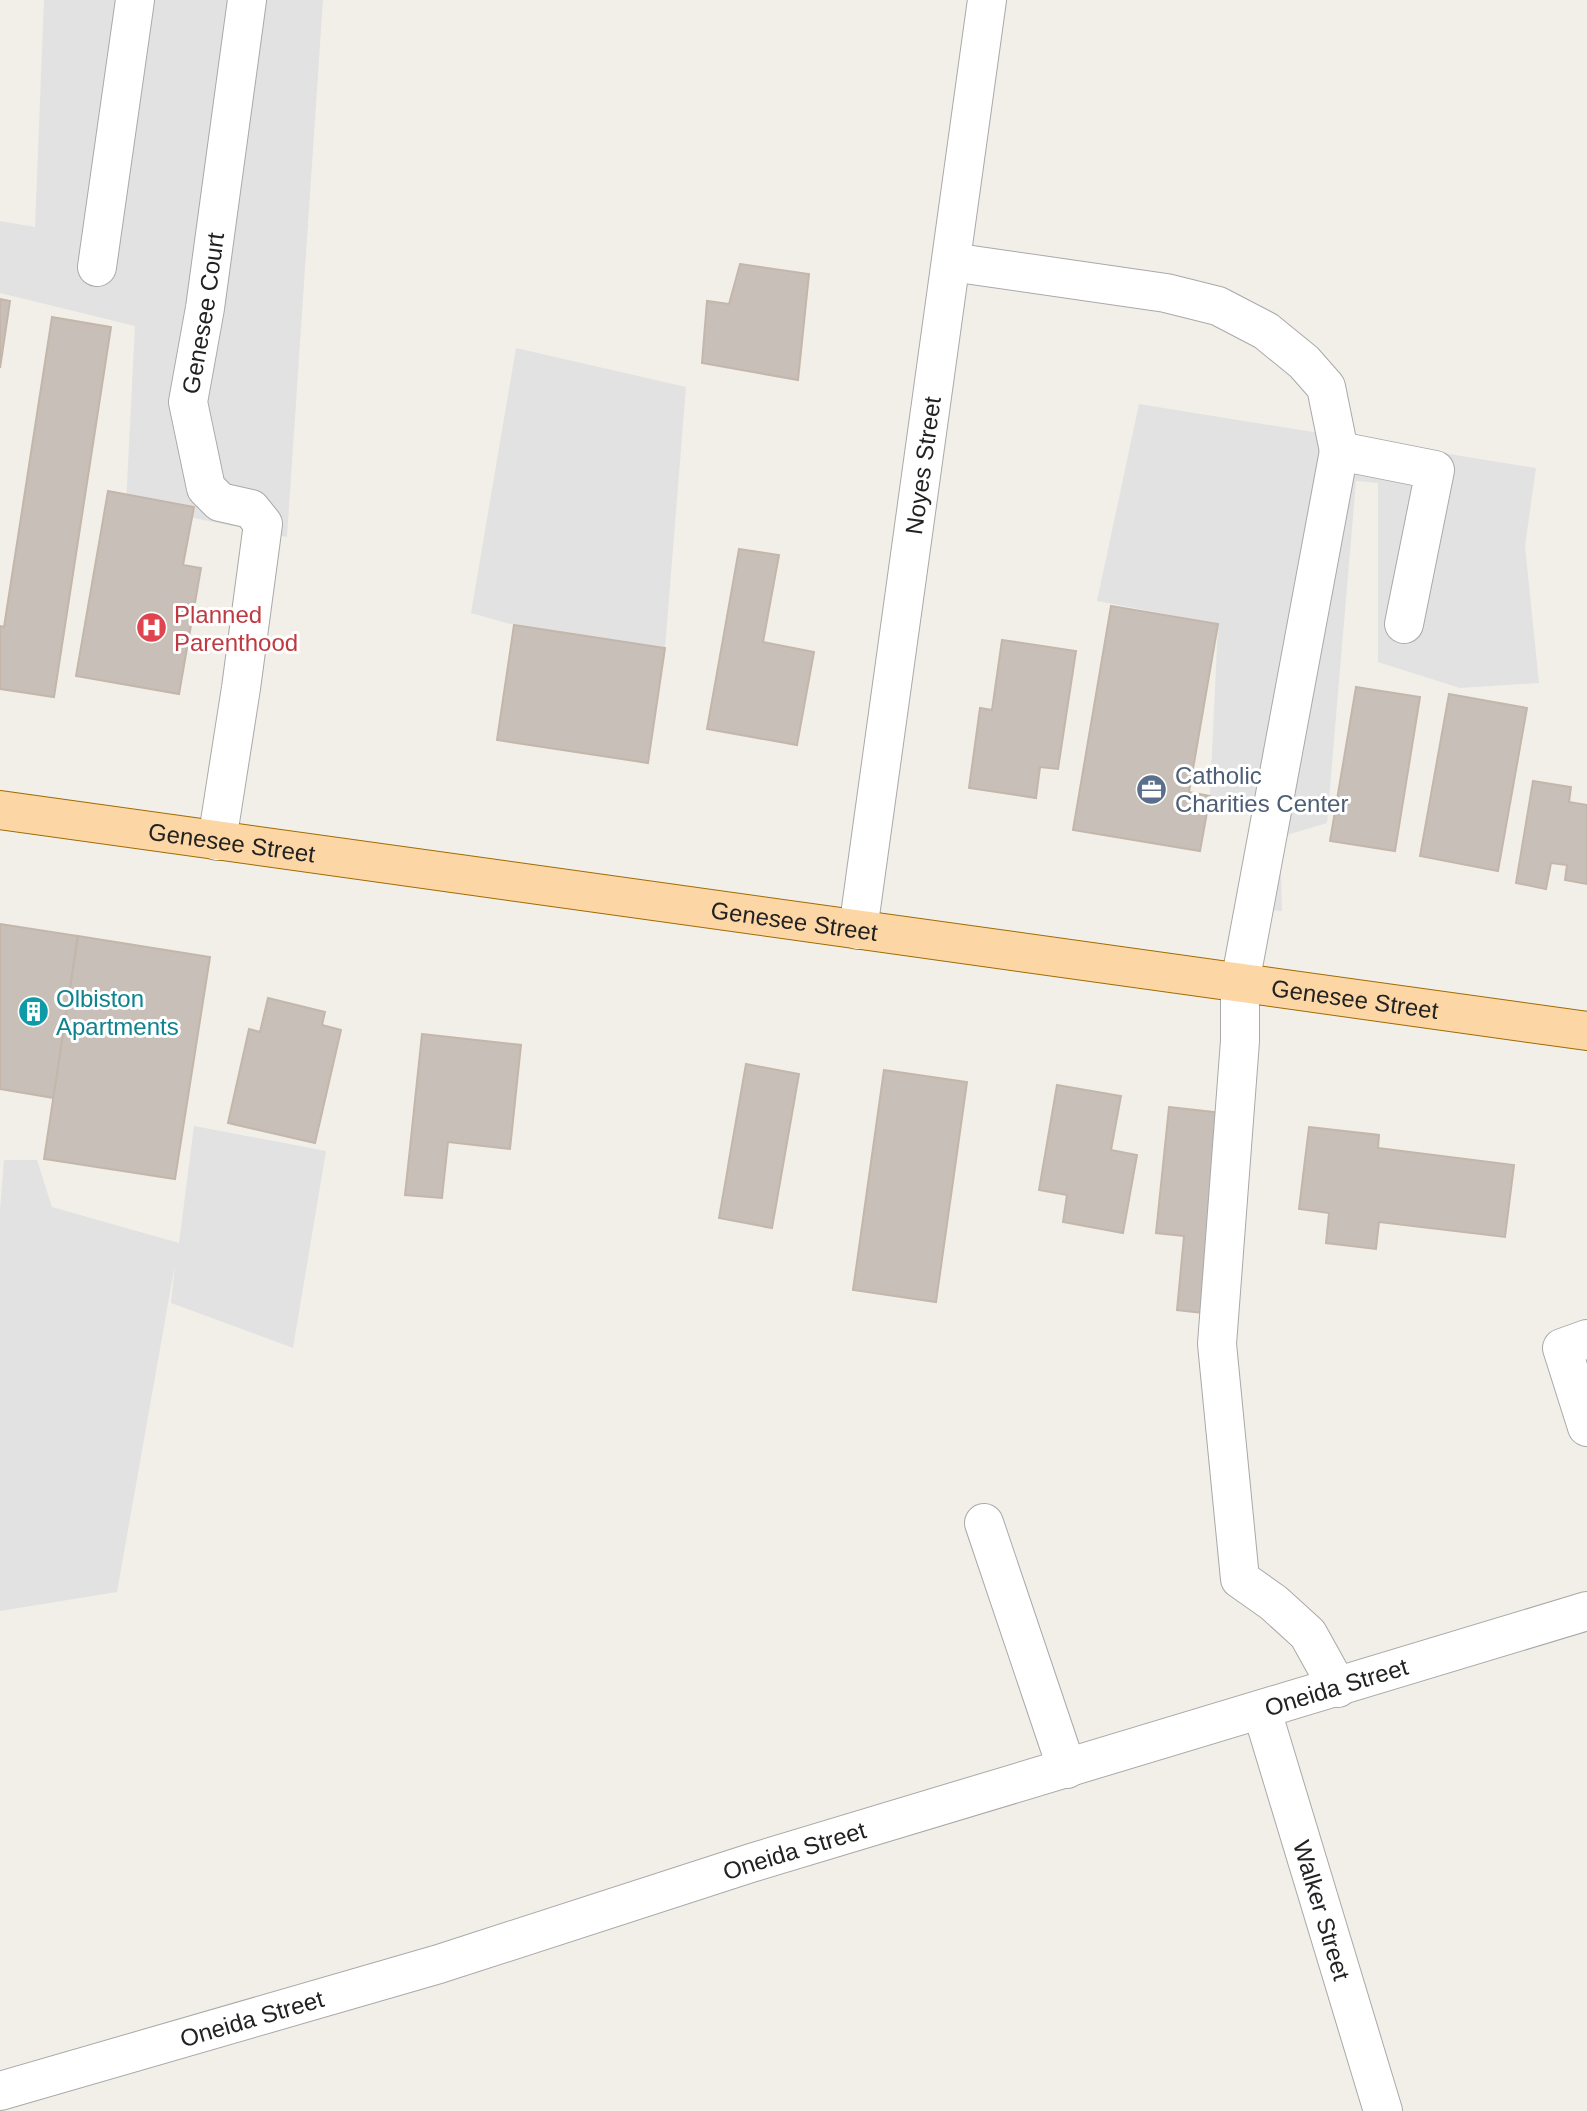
<svg xmlns="http://www.w3.org/2000/svg" width="1587" height="2111" font-family="Helvetica,sans-serif">
<rect width="100%" height="100%" fill="#f2efe9"/>
<g fill="#e2e2e2">
<path d="M44,0H323L287,537L126,504L135,326L0,293V221L35,227Z"/>
<path d="M516,348L686,387L665,648L514,625L471,613Z"/>
<path d="M1139,404L1536,468L1525,546L1539,683L1460,688L1378,662V483L1356,481L1327,823L1280,837L1282,911L1238,908L1254,810L1210,796L1218,624L1097,601Z"/>
<path d="M194,1126L326,1151L293,1348L171,1303L175,1264L117,1592L0,1611V1210L4,1160H37L52,1207L179,1243Z"/>
</g>
<g fill="#c7bfb8" stroke="#c4b6ab" stroke-width="2">
<path d="M740,264L809,274L798,380L702,363L707,301L729,304Z"/>
<path d="M0,299L10,301L0,368Z"/>
<path d="M52,317L111,327L54,697L0,689V626L4,627Z"/>
<path d="M108,491L194,507L183,565L201,568L179,694L76,676Z"/>
<path d="M739,549L779,555L763,642L814,652L797,745L707,729Z"/>
<path d="M1111,606L1218,624L1189,792L1210,796L1200,851L1073,830Z"/>
<path d="M514,625L665,648L648,763L497,740Z"/>
<path d="M1002,640L1076,651L1058,769L1040,767L1036,798L969,788L980,708L992,710Z"/>
<path d="M1356,687L1420,697L1395,851L1330,841Z"/>
<path d="M1449,694L1527,708L1498,871L1420,856Z"/>
<path d="M1533,781L1571,787L1569,802L1587,805V884L1565,880L1567,865L1551,863L1546,889L1516,883Z"/>
<path d="M0,924L78,936L54,1098L0,1089Z"/>
<path d="M78,936L210,957L175,1179L44,1159Z"/>
<path d="M268,998L325,1012L322,1025L341,1030L315,1143L228,1123L249,1029L260,1032Z"/>
<path d="M422,1034L521,1045L510,1149L448,1142L442,1198L405,1195Z"/>
<path d="M746,1064L799,1074L772,1228L719,1218Z"/>
<path d="M884,1070L967,1082L936,1302L853,1290Z"/>
<path d="M1057,1085L1121,1096L1111,1150L1137,1155L1123,1233L1063,1222L1067,1195L1039,1190Z"/>
<path d="M1169,1107L1231,1114L1212,1314L1177,1310L1184,1236L1156,1233Z"/>
<path d="M1309,1127L1379,1135L1378,1148L1514,1165L1505,1237L1379,1222L1376,1249L1326,1243L1329,1213L1299,1209Z"/>
</g>
<g fill="none" stroke-linecap="round" stroke-linejoin="round">
<defs>
<g id="minor">
<path d="M951,262L1166,293L1218,306L1266,331L1304,362L1326,387L1339,451"/>
<path d="M97,267L135,0"/>
<path id="s1" d="M217,841L241,688L263,524L251,509L220,502L206,488L188,402L205,308L247,0"/>
<path id="s2" d="M858,930L987,0"/>
<path d="M1587,1339L1562,1348L1587,1427"/>
<path d="M984,1523L1067,1769"/>
<path d="M1338,1688L1308,1634L1274,1603L1240,1579L1217,1344L1240,1041V983L1339,451L1435,470L1404,624"/>
<path id="s3" d="M1262,1711L1383,2111"/>
<path id="s4" d="M0,2091L439,1964L751,1863L1587,1611"/>
</g>
<g id="major">
<path id="s5" d="M0,810L1587,1031"/>
</g>
</defs>
<use href="#minor" stroke="#a9a9a9" stroke-width="40"/>
<use href="#major" stroke="#a06b00" stroke-width="40"/>
<use href="#minor" stroke="#fff" stroke-width="38"/>
<use href="#major" stroke="#fcd6a4" stroke-width="38"/>
</g>
<defs>
<symbol id="hospital-disc" viewBox="-11 -11 22 22"><circle r="9.5" fill="#e0444e" stroke="#fff"/><path d="M-5-5h3v3.5h4V-5h3V5h-3V1.5h-4V5h-3Z" fill="#fff"/></symbol>
<symbol id="office-disc" viewBox="-11 -11 22 22"><circle r="9.5" fill="#5c6f8a" stroke="#fff"/><path d="M-6-3h4V-5.5h4V-3h4V5H-6ZM-1-4.5V-3h2v-1.5ZM-6 0V1H6V0Z" fill="#fff"/></symbol>
<symbol id="building-disc" viewBox="-11 -11 22 22"><circle r="9.5" fill="#0f9aa8" stroke="#fff"/><path d="M-4-6H4V6H1V3H-1V6H-4ZM-2.5-4.3h1.7v1.8h-1.7ZM.8-4.3h1.7v1.8H.8ZM-2.5-1h1.7V.8h-1.7ZM.8-1h1.7V.8H.8Z" fill="#fff"/></symbol>
</defs>
<g fill-rule="evenodd">
<use href="#hospital-disc" x="134" y="610" width="35" height="35"/>
<use href="#office-disc" x="1134" y="772" width="35" height="35"/>
<use href="#building-disc" x="16" y="994" width="35" height="35"/>
</g>
<g text-anchor="middle" dominant-baseline="central" stroke-width="6" stroke-linejoin="round" paint-order="stroke">
<g font-size="24" fill="#222" stroke="#fff">
<text stroke="none"><textPath href="#s1" startOffset="569">Genesee Court</textPath></text>
<text stroke="none"><textPath href="#s2" startOffset="469">Noyes Street</textPath></text>
<text stroke="none"><textPath href="#s5" startOffset="234">Genesee Street</textPath></text>
<text stroke="none"><textPath href="#s5" startOffset="802">Genesee Street</textPath></text>
<text stroke="none"><textPath href="#s5" startOffset="1368">Genesee Street</textPath></text>
<text stroke="none"><textPath href="#s4" startOffset="1396">Oneida Street</textPath></text>
<text stroke="none"><textPath href="#s4" startOffset="830">Oneida Street</textPath></text>
<text stroke="none"><textPath href="#s3" startOffset="208">Walker Street</textPath></text>
<text stroke="none"><textPath href="#s4" startOffset="262">Oneida Street</textPath></text>
</g>
<g font-size="24" fill="#be3a42" stroke="#fff" text-anchor="start">
<text x="174" y="614">Planned<tspan x="174" dy="28">Parenthood</tspan></text>
</g>
<g font-size="24" fill="#4e5e75" stroke="#fff" text-anchor="start">
<text x="1175" y="775">Catholic<tspan x="1175" dy="28">Charities Center</tspan></text>
</g>
<g font-size="24" fill="#0d838f" stroke="#fff" text-anchor="start">
<text x="56" y="998">Olbiston<tspan x="56" dy="28">Apartments</tspan></text>
</g>
</g>
</svg>
